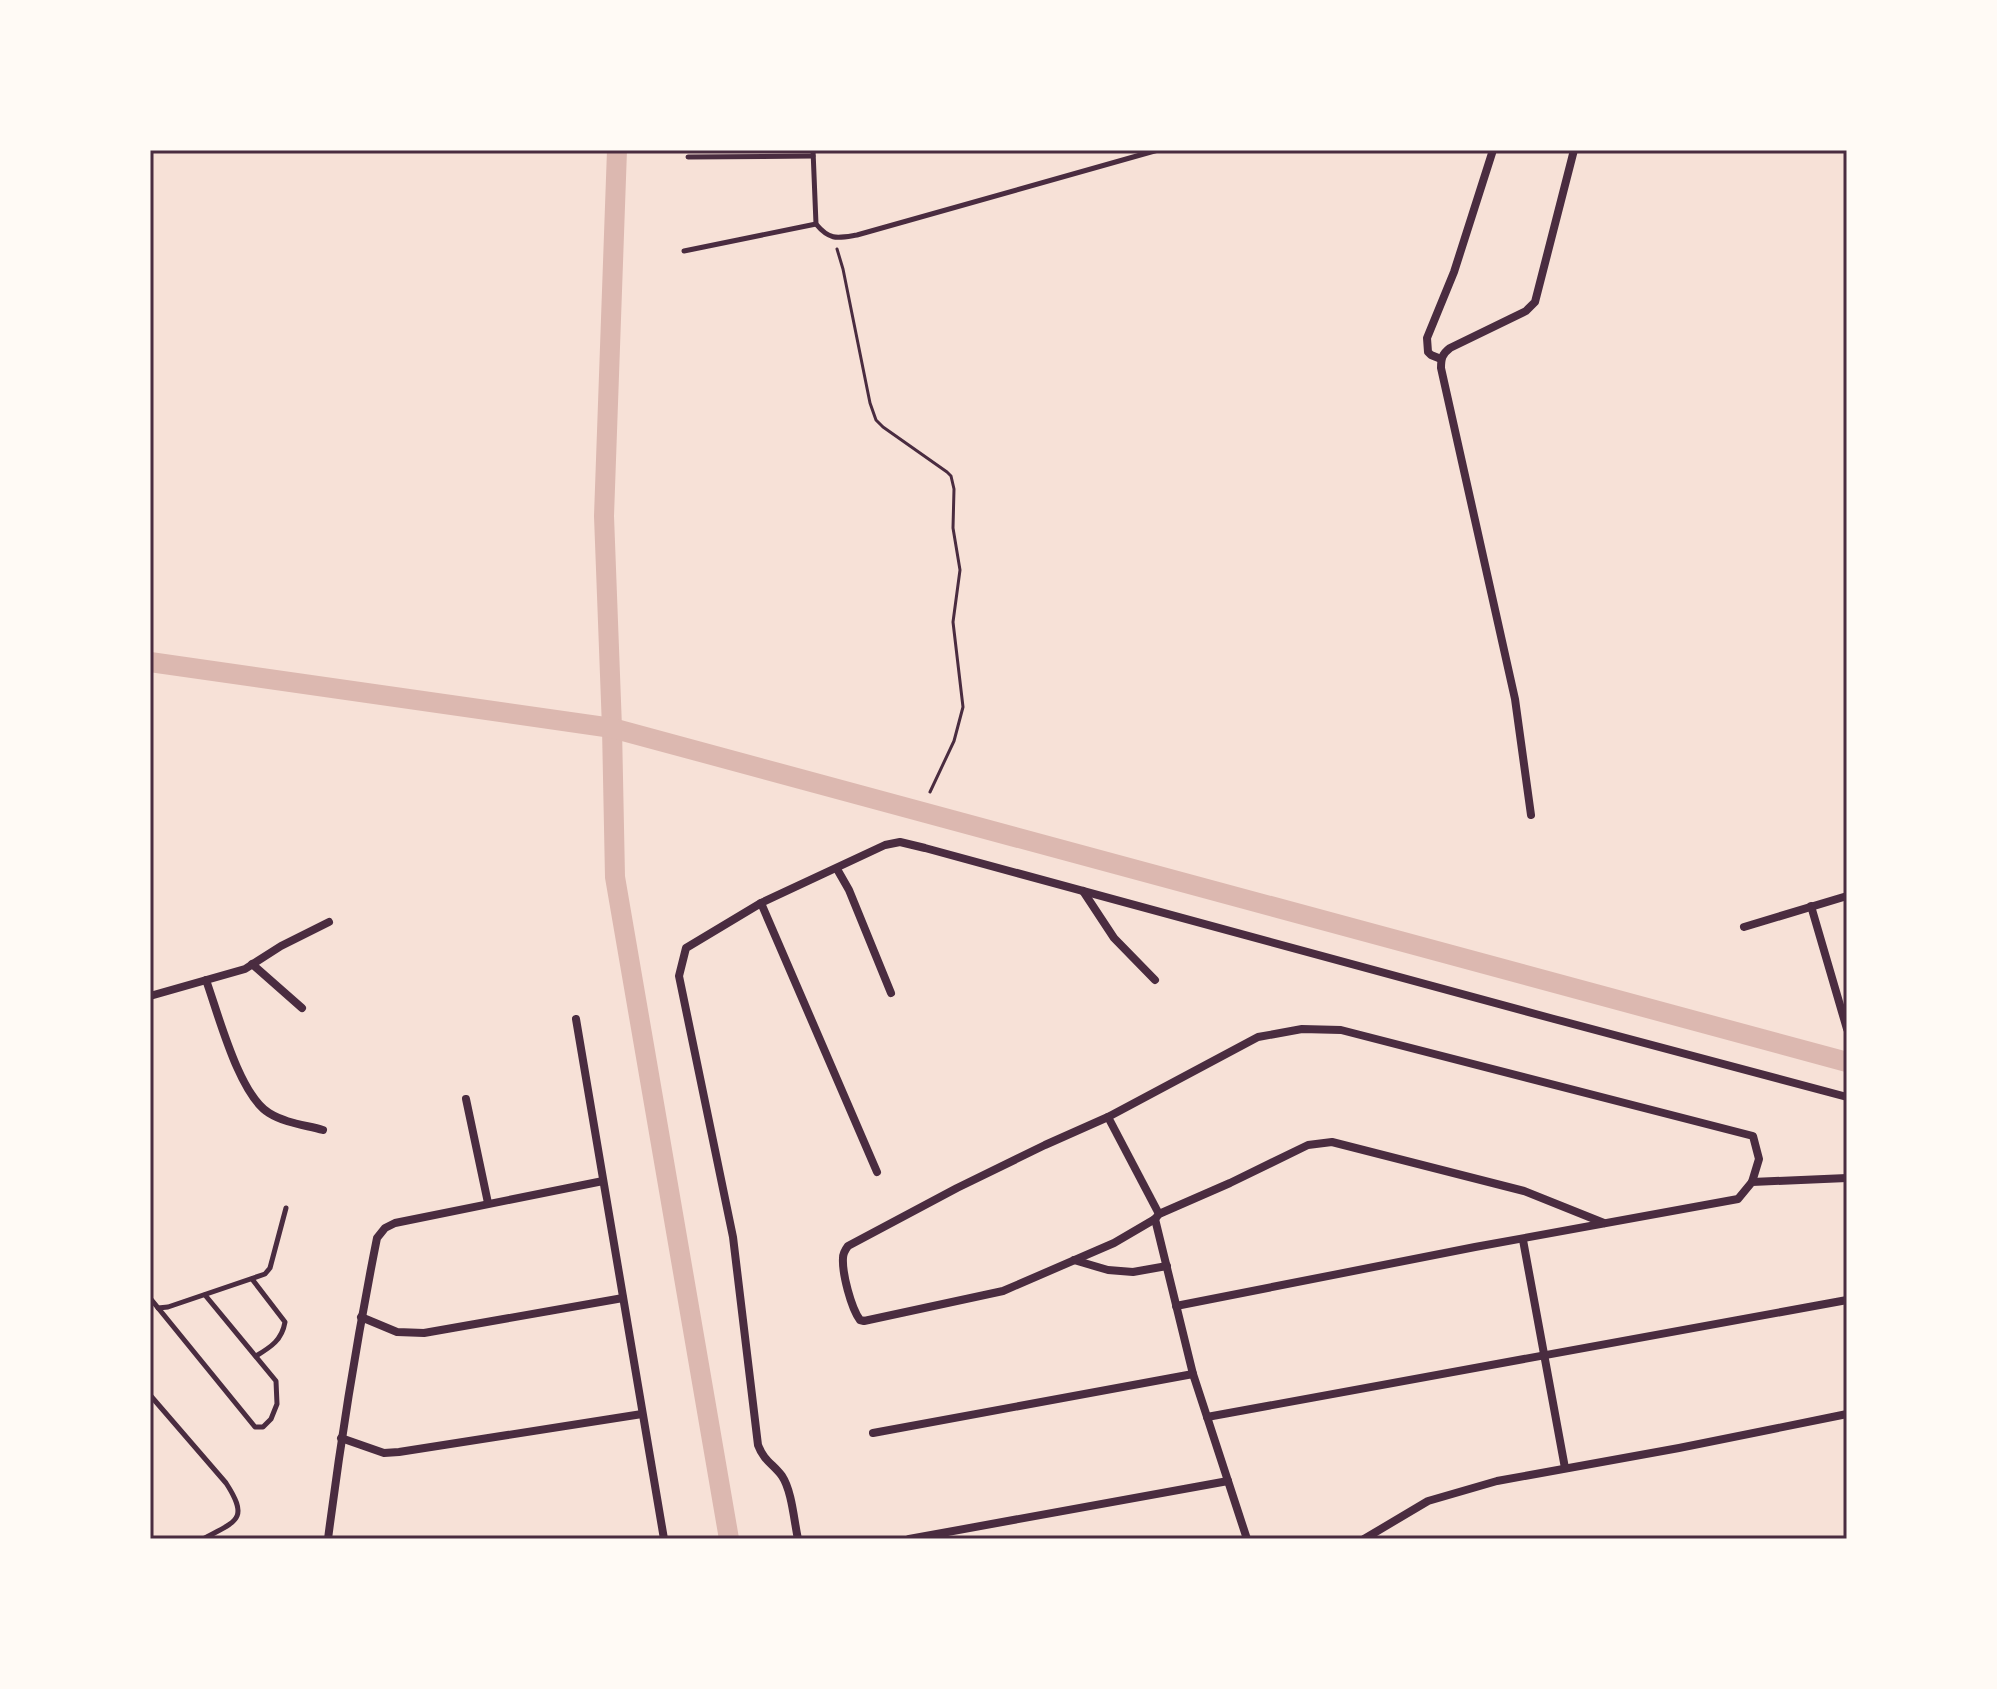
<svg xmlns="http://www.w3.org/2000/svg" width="1997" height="1689" font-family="Rubik,sans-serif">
<rect width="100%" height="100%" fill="#f7e1d7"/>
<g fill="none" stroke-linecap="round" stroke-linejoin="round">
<g stroke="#dcb8b0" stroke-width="20">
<path d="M617,150L604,516L612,728L615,877L729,1539"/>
<path d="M150,662L612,728L1847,1062"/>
</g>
<path stroke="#4a2c40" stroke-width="3" d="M837,249L843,269L870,403L876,420L883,427L947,472L951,476L954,489L953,528L960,570L953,622L963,707L954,741L930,792"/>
<g stroke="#4a2c40" stroke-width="5">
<path d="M813,150L816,224C830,241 838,238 857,235L1158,150"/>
<path d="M688,157L813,156"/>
<path d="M684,251L816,224"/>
<path d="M252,1279L285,1322C282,1340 271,1347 256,1356"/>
<path d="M150,1298L255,1427H263L271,1419L277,1404L276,1381L205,1295"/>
<path d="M158,1308L168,1307L265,1274L270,1268L286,1208"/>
<path d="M150,1395L226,1483C250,1520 236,1521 203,1539"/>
</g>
<g stroke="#4a2c40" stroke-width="8">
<path d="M1441,359L1431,355L1428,352L1427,338L1454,272L1493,150"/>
<path d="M1531,815L1515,699L1441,368C1441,359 1442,354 1450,348L1526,311L1535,302L1574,150"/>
<path d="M837,869L849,890L891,993"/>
<path d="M1083,891L1114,938L1155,980"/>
<path d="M761,903L877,1172"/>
<path d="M1811,906L1847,1029"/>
<path d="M1744,927L1847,896"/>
<path d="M252,964L302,1008"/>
<path d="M206,980C218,1013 239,1095 269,1113C285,1123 305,1125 323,1130"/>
<path d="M150,996L245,969L281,946L329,922"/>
<path d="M576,1019L664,1539"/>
<path d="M466,1099L488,1203"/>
<path d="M1108,1117L1159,1214"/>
<path d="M1155,1219L1193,1374L1247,1539"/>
<path d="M1604,1223L1524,1191L1332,1142L1308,1145L1230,1183L1159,1214L1155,1219L1114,1243L1003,1291L864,1321L860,1320C851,1308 842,1273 843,1258C843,1253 845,1250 848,1246L957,1188L1045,1145L1108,1117L1258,1037L1302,1029L1341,1030L1753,1136L1759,1159L1752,1182"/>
<path d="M1523,1240L1565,1468"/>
<path d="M1074,1260L1108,1270L1133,1272L1167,1266"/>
<path d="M1176,1306L1475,1247L1738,1199L1752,1182L1847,1178"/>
<path d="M361,1317L397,1332L424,1333L623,1298"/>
<path d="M1207,1417L1847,1300"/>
<path d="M873,1433L1193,1374"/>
<path d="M341,1438L384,1453L399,1452L642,1414"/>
<path d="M328,1539C341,1438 357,1338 377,1238L385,1228L395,1223L603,1181"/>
<path d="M798,1539C794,1521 792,1491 782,1476C773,1464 764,1461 758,1445L733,1237L679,976L686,948L761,903L885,845L900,842L925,848L1554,1019L1847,1097"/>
<path d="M909,1539L1228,1481"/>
<path d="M1364,1539L1428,1501L1497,1481L1679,1448L1847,1414"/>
</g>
</g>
<rect width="1997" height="1689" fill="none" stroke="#fffaf5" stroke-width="304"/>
<rect x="152" y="152" width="1693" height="1385" fill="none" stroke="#4a2c40" stroke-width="3"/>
</svg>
